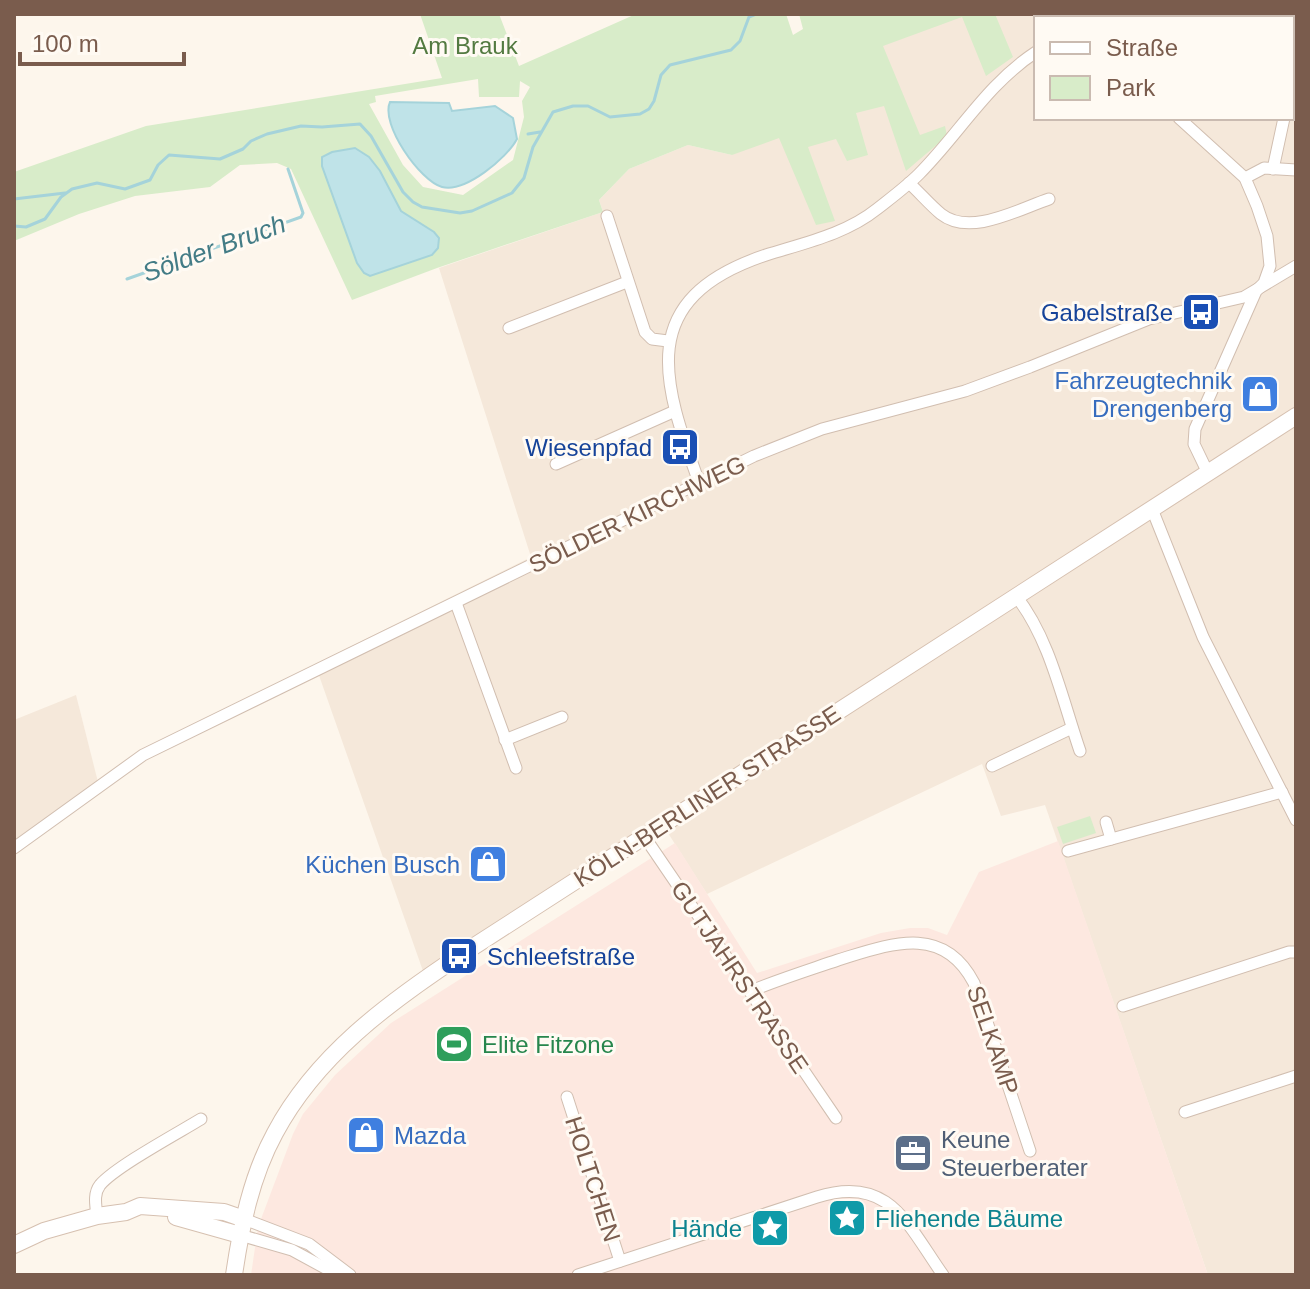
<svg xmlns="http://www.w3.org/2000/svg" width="1310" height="1289" font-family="Helvetica,sans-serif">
<rect width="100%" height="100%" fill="#fdf6ec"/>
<g fill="#f5e8da" fill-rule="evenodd">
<path d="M858,14H1296V1275H1208L1045,805L1001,816L982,764L707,894L659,819L423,971L315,664L531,557L439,268L603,212L599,200L629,169L688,145L732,155ZM1036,18H1292V118H1036Z"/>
<path d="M76,695L99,786L14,848V720Z"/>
</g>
<path fill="#fde8e0" d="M1058,841L1208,1275H251L258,1227L293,1134L303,1114L335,1075L391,1023L675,843L757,973L881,933L910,928H928L947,935L979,872Z"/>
<g fill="#d8ecc9" fill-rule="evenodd">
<path d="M420,14H499L519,66L636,14H786L793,35L803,29L799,14H995L1013,57L986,76L962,17L883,46L920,135L945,126L947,136L906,171L884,106L856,113L868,155L847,161L836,139L808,147L835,221L816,225L779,138L732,155L688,145L629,169L599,200L603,212L437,268L352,300L291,169L277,163L240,165L210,187L135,196L79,214L14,241V172L146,126L442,78ZM478,79L479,97H519L520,81L530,87L522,101L524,117L513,160L463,195L423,187L403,165L369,104L376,102L375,96Z"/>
<path d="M1090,816L1096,833L1063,844L1057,827Z"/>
</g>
<g fill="#bfe3e8" stroke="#a5d3da" stroke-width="2">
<path d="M390,102L449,103L452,111L495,106L513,118L517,139C507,158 465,193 442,187C420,181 380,124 390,102Z"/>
<path d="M355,148L369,157L380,171L401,211L434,232L439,238L438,248L432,255L370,276L364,273L357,263L322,166V157L332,152Z"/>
</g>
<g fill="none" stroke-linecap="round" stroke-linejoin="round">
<g stroke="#a5d3da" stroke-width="3">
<path d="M528,134L540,132"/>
<path d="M14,199L65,193"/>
<path d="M14,226L26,227L45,219L61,197L72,189L97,183L125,189L150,180L158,165L169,155L220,159L243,149L251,141L267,134L301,126L322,127L360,124L371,136L403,192L413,202L422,207L460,213L472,211L512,193L524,178L533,147L553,112L573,106H588L610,117L640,114L649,109L654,101L661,75L670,65L731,50L740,41L749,17L756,14"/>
<path d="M127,279L301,217L303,213L288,169"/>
</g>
<defs>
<g id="street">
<path d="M1118,14L1121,18"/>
<path d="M1098,18L1104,14"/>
<path d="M1292,81L1296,77"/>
<path d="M1179,118L1245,178L1257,206L1267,236L1270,266L1264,283L1256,291L1195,429L1194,444L1208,473"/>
<path d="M1273,169L1284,118"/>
<path d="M1245,178L1264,168L1296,170"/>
<path d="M909,183C920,193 930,205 941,214C970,237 1019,209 1049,199"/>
<path d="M607,216L645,332L652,339L668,341"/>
<path d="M509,328L627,282"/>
<path d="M556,464L675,411"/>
<path d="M700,485C662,381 634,299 766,255C804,243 846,234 877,209C891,198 906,187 919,174C959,134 987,84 1036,52"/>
<path d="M1152,509L1203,637L1296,820"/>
<path d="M1016,596C1050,639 1062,699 1080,751"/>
<path d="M456,603L516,768"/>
<path d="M505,740L562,717"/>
<path d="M992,766L1072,728"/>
<path d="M1106,822L1111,839"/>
<path d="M644,836L836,1118"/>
<path d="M14,848L143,755L754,456L822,429L965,391L1030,367L1149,319L1244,297L1296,266"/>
<path d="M1068,851L1282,792"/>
<path d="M751,991C780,979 809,970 838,960C890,944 943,923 974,983L1030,1151"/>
<path d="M1123,1006L1289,952H1296"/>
<path d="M567,1097L620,1261"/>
<path d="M1185,1112L1296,1076"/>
<path d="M97,1216C96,1206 93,1194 100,1185C115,1167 178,1133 201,1119"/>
<path d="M244,1219L309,1244L350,1275"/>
<path d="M240,1235L292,1250L338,1275"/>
<path d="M578,1275L817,1197C889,1174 907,1224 943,1275"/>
</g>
<g id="secondary">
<path d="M176,1217L240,1235"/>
<path d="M14,1245L44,1231L97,1216L126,1212L140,1206L224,1212L244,1219"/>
<path d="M234,1275C241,1227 251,1177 275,1133C316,1056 388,1003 459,956L1296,416"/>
</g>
</defs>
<use href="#street" stroke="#d1beb0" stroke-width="13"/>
<use href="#secondary" stroke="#d6c0b0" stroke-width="18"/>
<use href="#street" stroke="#fff" stroke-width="11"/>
<use href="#secondary" stroke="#fff" stroke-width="16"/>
</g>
<defs>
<symbol id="bus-square" viewBox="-11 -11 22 22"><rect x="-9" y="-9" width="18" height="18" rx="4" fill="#1a4fb4" stroke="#fffaf3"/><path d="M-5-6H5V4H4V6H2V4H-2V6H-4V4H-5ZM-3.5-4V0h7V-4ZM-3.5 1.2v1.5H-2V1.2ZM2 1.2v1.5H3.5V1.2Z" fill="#fff"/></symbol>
<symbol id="shop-square" viewBox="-11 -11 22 22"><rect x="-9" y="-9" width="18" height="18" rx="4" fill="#3f7fe0" stroke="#fffaf3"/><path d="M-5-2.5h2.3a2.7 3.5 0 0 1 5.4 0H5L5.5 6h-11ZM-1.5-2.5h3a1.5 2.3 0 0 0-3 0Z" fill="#fff"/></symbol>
<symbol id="stadium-square" viewBox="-11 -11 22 22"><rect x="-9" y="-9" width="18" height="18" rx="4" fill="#2e9e5b" stroke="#fffaf3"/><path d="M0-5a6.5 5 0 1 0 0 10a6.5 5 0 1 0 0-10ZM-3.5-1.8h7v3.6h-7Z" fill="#fff"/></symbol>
<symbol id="office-square" viewBox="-11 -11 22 22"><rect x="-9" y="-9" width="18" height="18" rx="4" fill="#5c6f8a" stroke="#fffaf3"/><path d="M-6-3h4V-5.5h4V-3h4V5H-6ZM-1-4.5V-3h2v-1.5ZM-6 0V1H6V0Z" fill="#fff"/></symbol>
<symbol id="sight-square" viewBox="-11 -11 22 22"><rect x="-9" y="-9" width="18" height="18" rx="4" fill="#0f9aa8" stroke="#fffaf3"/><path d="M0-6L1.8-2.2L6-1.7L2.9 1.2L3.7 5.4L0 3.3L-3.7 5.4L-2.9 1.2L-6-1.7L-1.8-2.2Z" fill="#fff"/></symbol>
</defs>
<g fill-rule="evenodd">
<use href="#bus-square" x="1179" y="290" width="44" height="44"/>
<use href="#shop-square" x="1238" y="372" width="44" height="44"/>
<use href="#bus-square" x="658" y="425" width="44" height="44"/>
<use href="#shop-square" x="466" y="842" width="44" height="44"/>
<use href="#bus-square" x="437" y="934" width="44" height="44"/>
<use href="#stadium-square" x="432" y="1022" width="44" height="44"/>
<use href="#shop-square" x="344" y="1113" width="44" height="44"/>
<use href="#office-square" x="891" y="1131" width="44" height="44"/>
<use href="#sight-square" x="825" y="1196" width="44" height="44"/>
<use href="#sight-square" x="748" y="1206" width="44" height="44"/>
</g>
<g text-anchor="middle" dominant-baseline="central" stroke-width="6" stroke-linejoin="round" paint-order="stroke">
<g font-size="24" fill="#537a41" stroke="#fffaf3">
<text x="465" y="45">Am Brauk</text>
</g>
<g font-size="24" fill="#164399" stroke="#fffaf3" text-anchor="end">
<text x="1173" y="312">Gabelstraße</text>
<text x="652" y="447">Wiesenpfad</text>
<text x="487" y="956" text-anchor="start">Schleefstraße</text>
</g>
<g font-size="24" fill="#366cbe" stroke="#fffaf3" text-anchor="end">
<text x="1232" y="380">Fahrzeugtechnik<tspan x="1232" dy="28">Drengenberg</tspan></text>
<text x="460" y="864">Küchen Busch</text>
<text x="394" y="1135" text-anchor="start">Mazda</text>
</g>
<g font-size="24" fill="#7a5c4d" stroke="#fffaf3">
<text transform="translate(637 514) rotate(-26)">SÖLDER KIRCHWEG</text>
<text transform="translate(707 796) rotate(-33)">KÖLN-BERLINER STRASSE</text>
<text transform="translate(740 977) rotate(56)">GUTJAHRSTRASSE</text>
<text transform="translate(993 1040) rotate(71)">SELKAMP</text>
<text transform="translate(593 1179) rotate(72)">HOLTCHEN</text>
</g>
<g font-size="24" fill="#27864d" stroke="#fffaf3" text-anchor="start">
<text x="482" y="1044">Elite Fitzone</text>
</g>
<g font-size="24" fill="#4e5e75" stroke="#fffaf3" text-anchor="start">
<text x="941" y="1139">Keune<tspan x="941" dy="28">Steuerberater</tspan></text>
</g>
<g font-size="24" fill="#0d838f" stroke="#fffaf3" text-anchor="start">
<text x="875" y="1218">Fliehende Bäume</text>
<text x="742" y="1228" text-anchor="end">Hände</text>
</g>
<g font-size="26" font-style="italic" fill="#437c86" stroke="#fffaf3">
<text transform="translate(214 248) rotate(-20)">Sölder Bruch</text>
</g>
</g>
<rect width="1310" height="1289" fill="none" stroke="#7a5c4d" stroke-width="32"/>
<rect x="1034" y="16" width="260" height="104" fill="#fffaf3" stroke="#cabbb1" stroke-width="2"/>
<rect x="1050" y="42" width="40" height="12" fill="#ffffff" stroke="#cabbb1" stroke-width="2"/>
<text x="1106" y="56" font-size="24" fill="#7a5c4d">Straße</text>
<rect x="1050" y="76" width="40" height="24" fill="#d8ecc9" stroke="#cabbb1" stroke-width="2"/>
<text x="1106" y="96" font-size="24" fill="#7a5c4d">Park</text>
<path d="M20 52v12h164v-12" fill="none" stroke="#7a5c4d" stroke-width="4"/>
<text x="32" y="52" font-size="24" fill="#7a5c4d" stroke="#fffaf3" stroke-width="6" paint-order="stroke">100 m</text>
</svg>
